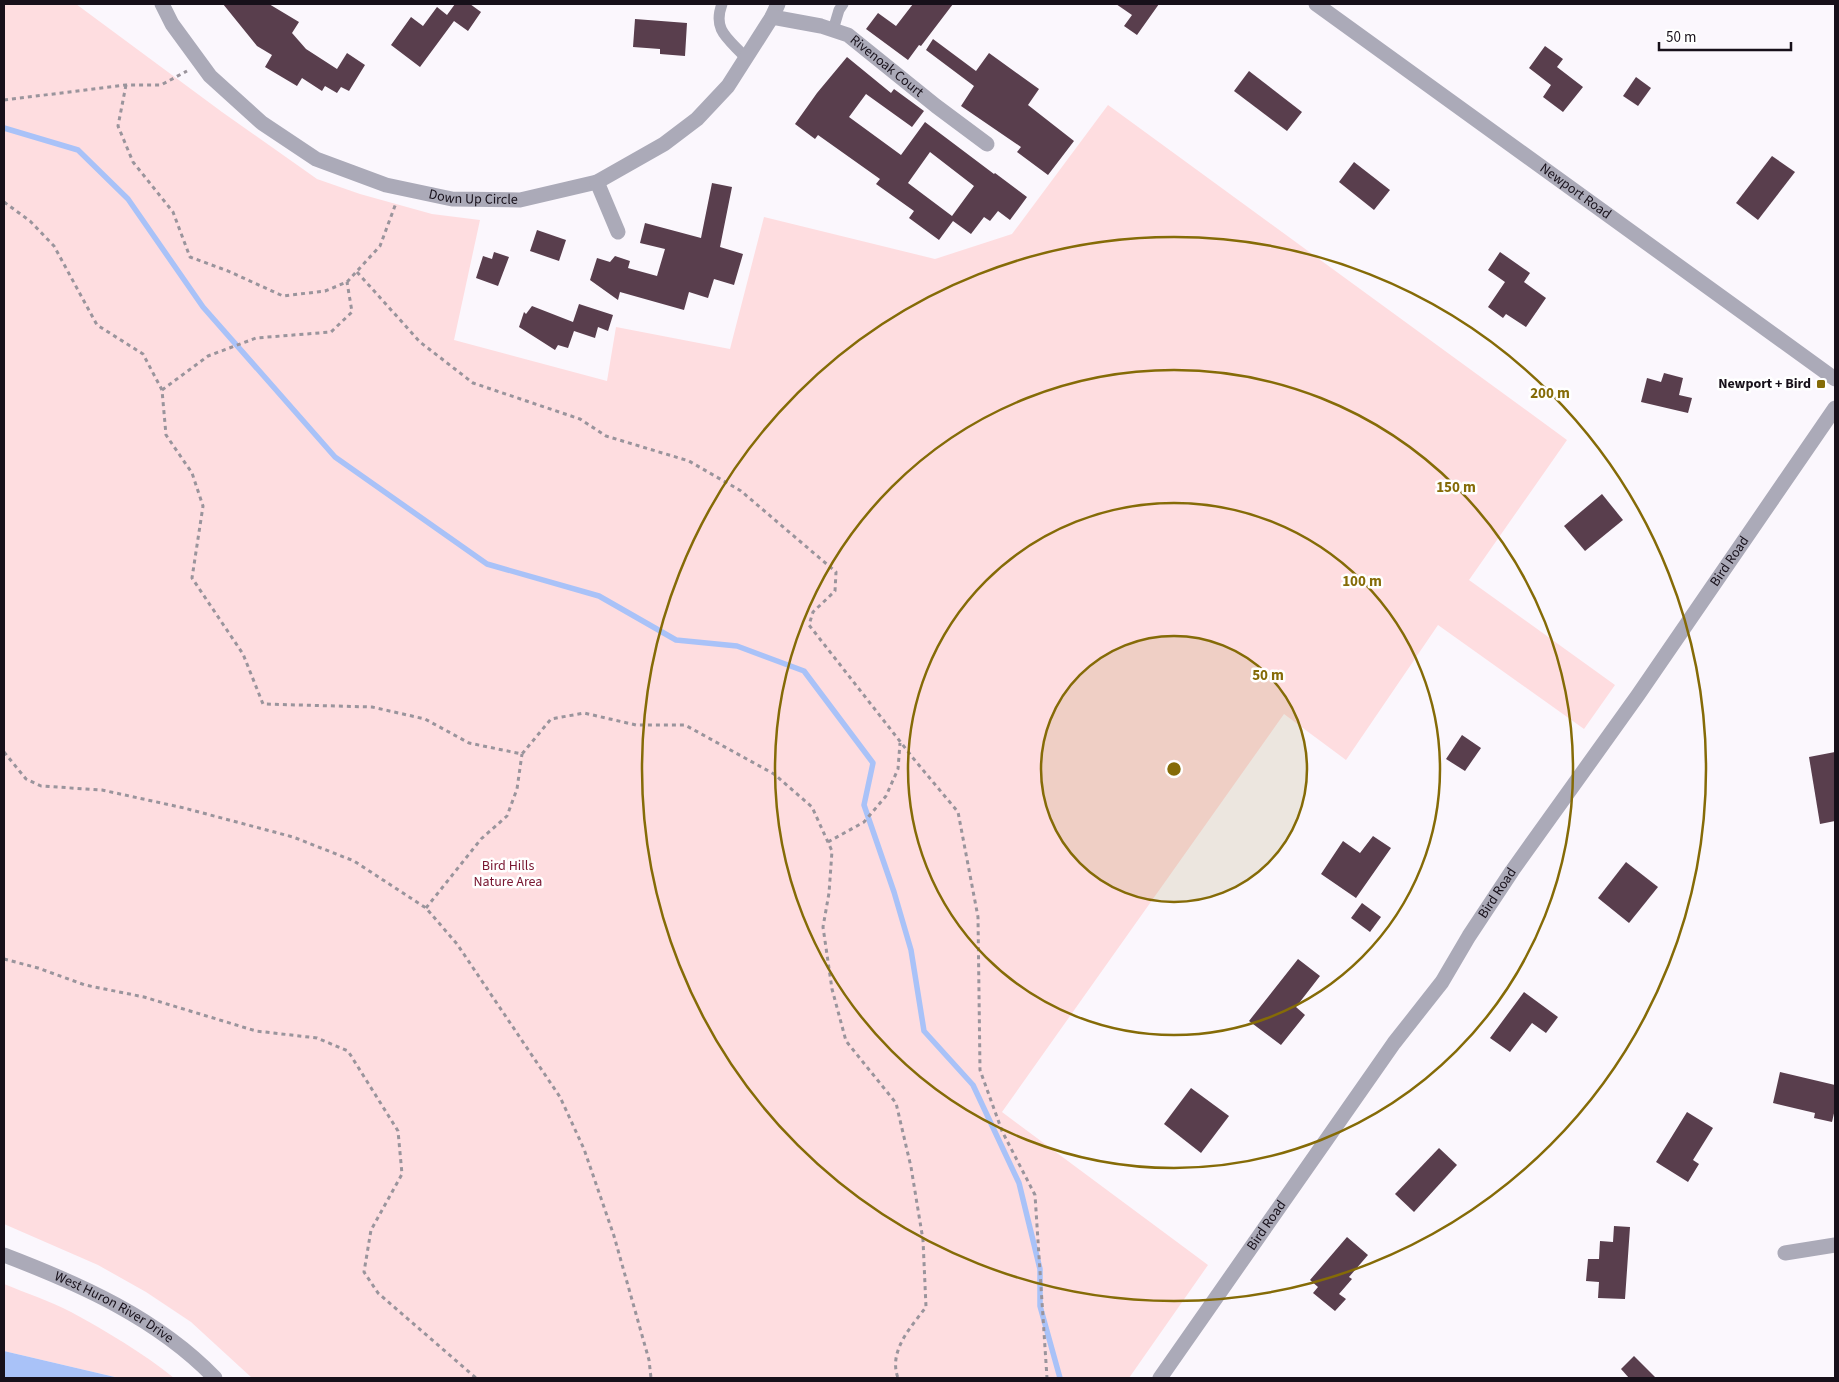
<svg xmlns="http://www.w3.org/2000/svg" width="1839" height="1382" font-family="'Source Sans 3',sans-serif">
<rect width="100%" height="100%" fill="#fbf7fd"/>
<g fill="#fedde0">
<path d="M4,4H76L222,112L317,179L360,194L432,214L480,220L454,340L607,381L616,327L730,349L764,217L935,259L1012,234L1108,105L1567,440L1469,580L1615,685L1584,729L1438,625L1346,760L1284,714L1002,1112L1208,1265L1129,1378H252L191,1322L146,1292L98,1265L4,1224Z"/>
<path d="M4,1284C26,1293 50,1301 71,1312C106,1331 143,1353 174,1378H119L4,1351Z"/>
</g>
<path fill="#a9c2f8" d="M4,1351L119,1378H4Z"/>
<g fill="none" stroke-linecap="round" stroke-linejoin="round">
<path stroke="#a9c2f8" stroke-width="5.5" d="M4,128L78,150L128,199L203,307L335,457L487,564L599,596L676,640L737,646L804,671L873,763L864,805L894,892L911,950L924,1031L973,1085L1019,1183L1040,1269V1306L1060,1378"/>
</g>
<g fill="#593e4d" fill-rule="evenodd">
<path d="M223,4H269L299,22L292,33L306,49L337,69L347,53L365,65L349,91L341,87L337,93L325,86L322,91L302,78L297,86L265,67L272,55L257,46Z"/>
<path d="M455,4H470L481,12L468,31L454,21L420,67L391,45L411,17L423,26L437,7L447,15Z"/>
<path d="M913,4H953L921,46L919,45L908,60L866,29L878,13L896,26Z"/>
<path d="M1116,4H1159L1137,35L1124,26L1132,15Z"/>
<path d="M635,19L687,23L685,56L660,54V49L633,47Z"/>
<path d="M933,39L976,71L989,53L1039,89L1028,105L1074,141L1048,175L1017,152L1021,147L961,106L974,86L926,50Z"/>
<path d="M1545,46L1563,59L1557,67L1583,87L1563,112L1543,97L1551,85L1529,68Z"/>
<path d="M847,57L891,93L894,89L924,111L912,127L866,94L849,117L901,155L925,122L994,174L995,173L1027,197L1010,220L998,211L990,221L984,217L971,234L953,221L939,240L909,218L914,211L876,184L880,179L818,135L815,139L795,124L817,93ZM930,152L974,186L952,216L908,183Z"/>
<path d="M1249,71L1302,112L1287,131L1234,91Z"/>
<path d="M1636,77L1651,88L1638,106L1623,96Z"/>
<path d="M1772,156L1795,172L1758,220L1736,203Z"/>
<path d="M1354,162L1390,190L1374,210L1339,182Z"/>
<path d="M712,183L732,187L720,247L743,254L734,285L714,279L708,298L689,292L684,310L620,292L618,300L590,280L597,258L610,262L615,256L630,261L628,268L657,276L665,249L640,243L645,223L701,238Z"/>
<path d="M537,230L566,240L559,261L530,251Z"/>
<path d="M494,252L509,257L498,286L476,278L483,256L492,259Z"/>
<path d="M1500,252L1530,273L1524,282L1546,298L1526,327L1506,314L1503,318L1488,307L1505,282L1488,270Z"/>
<path d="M579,304L613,315L608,331L598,327L595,338L574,331L568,348L558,345L555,350L519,327L524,312L526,314L532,306L573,322Z"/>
<path d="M1664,373L1683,378L1679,395L1692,398L1688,413L1641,402L1647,378L1661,382Z"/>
<path d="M1602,494L1623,520L1585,551L1564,526Z"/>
<path d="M1462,735L1481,748L1465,771L1446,759Z"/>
<path d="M1835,752V821L1820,824L1809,757Z"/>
<path d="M1373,836L1391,848L1356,898L1321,874L1343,841L1360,853Z"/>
<path d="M1626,862L1658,887L1629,923L1598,898Z"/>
<path d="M1362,903L1381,917L1370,932L1351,918Z"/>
<path d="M1298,959L1320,976L1296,1007L1305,1015L1281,1045L1249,1021Z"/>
<path d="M1524,992L1558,1017L1546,1033L1532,1023L1510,1052L1490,1038Z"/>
<path d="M1780,1072L1835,1085V1109L1832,1122L1814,1118L1815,1113L1773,1103Z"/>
<path d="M1191,1088L1229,1116L1201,1153L1164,1124Z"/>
<path d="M1687,1112L1713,1128L1693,1160L1699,1164L1688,1182L1656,1162Z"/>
<path d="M1439,1148L1457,1165L1414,1212L1395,1194Z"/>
<path d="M1614,1226L1630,1227L1625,1299L1598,1298L1599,1282L1586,1281L1588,1259H1599L1600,1241L1613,1242Z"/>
<path d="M1347,1237L1368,1255L1349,1277L1352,1279L1339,1294L1346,1299L1335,1311L1313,1293L1318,1287L1310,1280Z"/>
<path d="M1634,1356L1656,1378H1629L1621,1369Z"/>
</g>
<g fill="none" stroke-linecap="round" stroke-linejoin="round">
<g stroke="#9a949c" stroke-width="3" stroke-dasharray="4 4" stroke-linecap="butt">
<path d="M126,85L118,126L133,162L173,212L190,257L228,271L283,296L325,291L347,282L380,246L396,203"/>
<path d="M4,100L126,85H161L187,71"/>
<path d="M4,202L30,221L54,246L97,325L143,354L162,390L166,435L192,473L203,506L192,578L243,654L263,704L372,707L425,719L469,743L522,754L551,719L584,713L636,725H685L774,774L812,807L832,851L829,893L823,927L832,989L846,1041L896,1103L911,1167L923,1240L926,1307C911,1327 888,1351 898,1378"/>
<path d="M357,272L420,342L473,383L580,419L606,436L689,461L741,491L836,572L835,591L813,612L809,625L913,758L958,812L978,917L980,1070L1002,1131L1035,1195L1047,1378"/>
<path d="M162,390L208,356L256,338L331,332L352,312L347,282"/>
<path d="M4,752L26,779L41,786L102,790L184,808L293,837L354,861L426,908L457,944L560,1097L584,1149L614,1236L649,1360L651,1378"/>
<path d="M828,842L864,822L886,796L898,769L900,743"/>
<path d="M426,908L481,839L507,816L517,789L522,754"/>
<path d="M4,959L38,968L85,985L144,997L256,1031L317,1038L348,1051L398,1131L402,1174L371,1230L364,1272L378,1293L476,1378"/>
</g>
<g stroke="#abaab8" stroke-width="11">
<path d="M722,4C712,31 729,39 746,58"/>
<path d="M833,30L839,10L843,4"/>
</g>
<g stroke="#abaab8" stroke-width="15">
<path id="s1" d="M162,4L172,24L210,76L262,123L316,159L386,185L452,199L520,200L597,182L664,144L697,119L728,86L772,17L778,4"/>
<path id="s2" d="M772,17L821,26L848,35L936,106L987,144"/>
<path d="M597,182L618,232"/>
<path d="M1785,1253L1835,1245"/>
<path id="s3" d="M1160,1378L1394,1043L1442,982L1469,936L1512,871L1638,695L1835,408"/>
</g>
<g stroke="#abaab8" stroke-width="15">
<path id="s4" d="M1316,4L1835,379"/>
<path id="s5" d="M4,1255C80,1284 157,1318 215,1378"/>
</g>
</g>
<circle cx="1174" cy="769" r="133" fill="#856b07" fill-opacity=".12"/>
<g fill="none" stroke="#856b07" stroke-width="2.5">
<circle cx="1174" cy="769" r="133"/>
<circle cx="1174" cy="769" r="266"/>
<circle cx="1174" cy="769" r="399"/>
<circle cx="1174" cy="769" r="532"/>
</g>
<rect fill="#856b07" stroke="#fff" stroke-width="2" x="1816" y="379" width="10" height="10" rx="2.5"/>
<g text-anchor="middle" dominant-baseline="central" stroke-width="5" stroke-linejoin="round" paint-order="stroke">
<g font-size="14" fill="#17101a" stroke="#fff">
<text stroke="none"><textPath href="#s2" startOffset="128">Rivenoak Court</textPath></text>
<text stroke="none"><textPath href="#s4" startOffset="320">Newport Road</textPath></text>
<text stroke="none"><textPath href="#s1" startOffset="385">Down Up Circle</textPath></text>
<text stroke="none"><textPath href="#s3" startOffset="996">Bird Road</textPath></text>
<text stroke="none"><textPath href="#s3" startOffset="591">Bird Road</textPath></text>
<text stroke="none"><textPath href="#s3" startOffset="186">Bird Road</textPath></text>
<text stroke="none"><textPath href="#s5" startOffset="122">West Huron River Drive</textPath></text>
</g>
<g font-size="14" font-weight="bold" fill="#17101a" stroke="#fff" text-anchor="end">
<text x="1811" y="384">Newport + Bird</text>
</g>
<g font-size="14" fill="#781630" stroke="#fff">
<text x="508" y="866">Bird Hills<tspan x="508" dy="16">Nature Area</tspan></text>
</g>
</g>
<circle cx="1174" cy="769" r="8" fill="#856b07" stroke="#fff" stroke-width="2.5"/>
<g font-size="15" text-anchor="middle" font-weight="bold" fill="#856b07" stroke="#fff" stroke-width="5" stroke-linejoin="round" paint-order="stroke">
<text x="1550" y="398">200 m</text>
<text x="1456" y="492">150 m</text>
<text x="1362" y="586">100 m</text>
<text x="1268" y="680">50 m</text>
</g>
<rect width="1839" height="1382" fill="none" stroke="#17101a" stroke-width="10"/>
<path d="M1659 42v8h132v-8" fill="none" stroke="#17101a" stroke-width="2.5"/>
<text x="1666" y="42" font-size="15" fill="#17101a" stroke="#ffffff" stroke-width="4" paint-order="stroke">50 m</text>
</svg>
